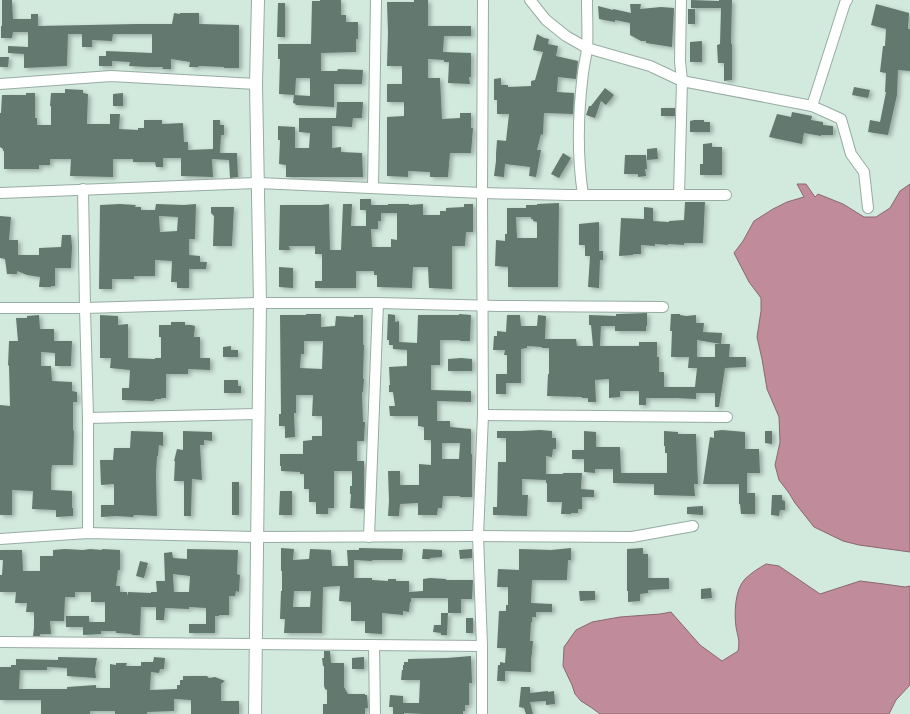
<svg xmlns="http://www.w3.org/2000/svg" width="910" height="714" font-family="Helvetica,sans-serif">
<defs>
<filter id="shadow"><feDropShadow dx="3" dy="2" stdDeviation="2" flood-color="#0004"/></filter>
</defs>
<rect width="100%" height="100%" fill="#d2e9de"/>
<g fill="#c08b9a" stroke="#8a6871">
<path d="M797,184H806L815,197L818,194L843,204L864,217H876L890,208L900,191L910,184V552L859,545L843,541L814,527L795,503L789,493L779,480L775,465L780,442L779,417L767,389L762,359L757,337L761,311V298L749,282L734,253L743,241L754,221L773,209L787,202L804,197Z"/>
<path d="M766,564L779,566L820,594L860,581L884,584L905,587L910,586V685L896,700L889,714H600L592,708L581,701L575,694L572,685L563,666L564,647L576,630L592,622L620,617L660,614L671,612L700,645L722,661L738,651C740,640 738,638 736,627C734,613 735,589 745,579C751,573 759,568 766,564Z"/>
</g>
<g fill="#64786e" fill-rule="evenodd" filter="url(#shadow)">
<path d="M2,0H12L13,19H31V14H38V26L137,24H172L174,13L180,14V13H199V24L239,25V68H224V67L199,66L198,67H189L190,62L171,59V69H162L163,67H148L129,66L130,62L112,61V66H99V56H106V51L152,53V34H113L112,41L92,40V47H82V34H68L67,66L24,68V54L8,53V46L28,47V32H13L12,38H1V26H2Z"/>
<path d="M320,0H341V15H346V22H358V39H356V52L321,53V71H337L338,69L363,70L362,84H334V107L295,105L296,104L293,103L294,95L310,96V78H296L295,95L279,94L280,59H278V44H311L312,1H320Z"/>
<path d="M414,0H428V26H471V36H444L443,52L471,53V77H469L470,84L448,83L449,62H444V60L428,59V78H440L442,119L460,118V113H471V128H473L471,153H450L448,177H430V172L408,171V177L387,176V117L404,116V102H387V84H402V66H387L388,33L387,2H414Z"/>
<path d="M691,0L719,1V0H732L731,44H732V80L724,81V63H718L717,45L720,44L721,8H691Z"/>
<path d="M278,3H285V37H277Z"/>
<path d="M630,4H641L640,9L661,7L674,8L672,47L646,43V41H641L630,35V23L615,20V22L599,19L598,6L613,10V9L631,13Z"/>
<path d="M876,4L909,13L908,29H910V71L898,70L897,95L888,135L868,132L870,120L880,122L886,92H885L886,73L880,72L883,46H885L886,29L871,25Z"/>
<rect x="688" y="9" width="7" height="15"/>
<path d="M537,34L544,38L549,39L548,44L558,46L556,56L578,61L576,79L558,77L557,92L574,93L573,114L544,113L543,135L541,134L537,150H541L536,177L529,176L530,167L505,164L504,177L494,176L496,161V154L497,140L506,141L509,114H497V100H494V79L501,78V85H508V87L531,86V81L535,80L543,52L533,50Z"/>
<path d="M702,41V62H690V42Z"/>
<path d="M0,57H9L8,67H0Z"/>
<path d="M854,87L870,90L868,98L852,95Z"/>
<path d="M605,88L614,95L606,105L601,101L595,118L586,115L589,106H591Z"/>
<path d="M65,89L83,90V93L88,94L87,124H110V114H120L119,129L138,130V128H144V120H162V124L183,123L184,142H188V150L213,149V120H220V125H224V135H221L220,153H237L238,177L230,178L229,160L212,159L213,177L181,176V158H163V167H156L155,162H133V159H113V177L70,176L71,159H50V165H39V169H4V151H3V149L0,147V113H1L2,95H26V93H35V118H37V125H51V106H50L51,93H65Z"/>
<path d="M123,93V106H113V94Z"/>
<path d="M337,102H363L362,118H353L352,127L332,126V148L341,147V152L362,153L363,177H286V165L279,164L280,140H278V126L295,127V148H309L310,133L299,132V118H336Z"/>
<rect x="661" y="108" width="14" height="8"/>
<path d="M792,112L812,116L811,120L823,122V125L833,126V135H821V136L804,133L802,144L769,137L777,114L791,117Z"/>
<path d="M694,120H704V122H710V132H690V121Z"/>
<path d="M712,143V147H722V175H700V164H703V144Z"/>
<path d="M657,148L658,159L647,160V149Z"/>
<path d="M563,153L571,158L559,178L551,174Z"/>
<path d="M625,155H646L647,169H645L646,176L638,177V174H624Z"/>
<path d="M360,199H371V205H388V204H409V205L423,204V215H440V211H446V208L464,207V204H473V232H466L465,246H452V289L429,288L428,267H413L412,288L377,287V275H374V271H356V288H315V281H322V254H315V246H289L290,250H279L280,205H321L329,204L330,250H341L343,204H352L351,226H366V210H360ZM381,213H397V240L391,239V247H372L371,229H378V221H381Z"/>
<path d="M685,202H705L703,243H684V245L668,244V245L655,244V246L641,245V254H633V255L619,256L621,218L644,219V207L653,208V221L669,222V221L684,220Z"/>
<path d="M559,203L558,287H508V267L495,266L496,240L505,241V234H507V208H526V205H537V204ZM516,217H531V219H533V221L537,222V238H517Z"/>
<path d="M120,204L136,205L135,207H141V210H155L156,204L184,205L196,204L195,239H189V255L200,256V262H207L206,269H189V288H177V282H171L172,261L155,260V276H134V279H112V289H99L100,205ZM159,216L178,217L177,231L160,232Z"/>
<path d="M211,207H234L232,246H213L214,216L211,213Z"/>
<path d="M0,216L11,217L9,240H18V255H39V248L61,247L62,235H71L72,247L71,268H55V286H51V287H39L40,277L27,275L17,271V274H7L5,259L0,258Z"/>
<path d="M599,222V251H603V260H600L599,288L588,287L590,256H585V245H579V224Z"/>
<path d="M279,267L293,268V288L279,287Z"/>
<path d="M647,313V326H646V331H615V326H601L600,346H639V342H657V357H659V372H664V387H695L697,368H688L689,357H671L672,331H670L671,314H680V315L686,316L696,315V323H704L703,332L722,333L721,344L697,340V357H715V344H730L729,357H746V367L725,368L719,407H715V393H696V399L675,398H646V405H639V391H620V397L609,398V379L595,380L596,402H588V398H582V397L547,396L548,374H549V348H542V347L527,346V348L521,349V383H506V394H496V374H507V355H504L505,350H493L494,336H497V331L506,332L507,315H520L521,326H537L538,315L546,316L545,339H576L577,346H593L591,325H589V315L616,316V314Z"/>
<path d="M306,314H321V327L335,326L336,316L354,317V315H363V345H364L363,379H364L363,392H362L363,422H365L364,441H357V461H364V509L350,508L351,494H350V486H352V471H334V508H328V514H316V502H309V489H304V474H300V472L281,471V466H280V454H303V441L312,440V436H322V416H312L313,395H296V413H294L295,437L285,438V426H279V414H281L280,315H306ZM304,341H323L322,369L300,368L301,354H304Z"/>
<path d="M388,314L395,315V322L399,321V342L417,343L418,315H459V314L471,315L470,341H460V340H440V365H431V390L471,391V402L437,401V421H450V427L471,429V454H472V497H460V496H443L442,508H438L437,515H418V503L400,504L399,516H388L389,501L388,471H400V485H419V464L431,465V440H424V427L418,426V416H390L389,406H395L393,392H389V385H390L389,367L407,366V350L393,349V345H389V340H387ZM442,443H460L459,459H442Z"/>
<path d="M39,315L40,329H54V341H72L71,366H55V353L41,352V366H51L52,381L72,382V391L77,392V402H73V430L74,431L73,465H52L51,474V490L72,491V508H73V516L56,517V510L32,509L33,491L12,490V515H0V405L10,406L9,365L8,366L9,341H18L16,318H27V316Z"/>
<path d="M100,315L118,316V325L128,324V358L155,359V358H161V337H159V325H171V322H185V325H191L195,326L194,337H200V358H210V370L188,369V374H166V398H161V399H155V400L153,401L122,400V388H129L130,370L110,368L111,358H100Z"/>
<path d="M231,346V350H238V357H223V347Z"/>
<path d="M461,358L472,359V371H448V359Z"/>
<path d="M224,380H238V386H241V393H224Z"/>
<path d="M540,430L552,431V438H556V449H553L552,457L546,456V480L522,479V495H528L527,516L493,515V507H497L498,462H506V438H497V431H521Z"/>
<path d="M722,430L745,432V449H759L760,473H747V493H755V514H741L740,504H739V484H703L710,437L714,438V431Z"/>
<path d="M131,431L163,432V446L159,445L158,456H157L156,474L157,516L134,515L133,517L116,516L101,517V505H114V484L101,485L100,460H113L114,448H130Z"/>
<path d="M183,431L212,432V441L204,440V445H200L202,480L192,479L191,516H184V481H174L175,461H174L177,449L183,450Z"/>
<path d="M584,431L596,432V447H620L621,473H667V453H665V446H664V431L678,432V434H696L698,484H694L695,496L654,495V484L613,483V469H595V473L584,472V459H572V450H584Z"/>
<path d="M765,431H772V444L765,443Z"/>
<path d="M563,473H582L581,489L594,490V497H582V509H578V513H571V514H561L562,502H547V483H546V474H563Z"/>
<rect x="232" y="482" width="7" height="33"/>
<path d="M280,491H292V515H279Z"/>
<path d="M772,495H782V500L785,501V510H780L779,516L771,515Z"/>
<path d="M703,506V515L687,514V507Z"/>
<path d="M281,548L294,549L293,560L309,559L310,549L331,550L332,566H348L347,550H359V548L403,549L402,560H372V561L354,560V578H372V580L388,581V579H396V581H409V592L423,591V579L430,578L446,579V580H473L472,599H461V613H448V598H411V602H410L409,612L403,611V615L382,613V634L365,633V621H351V602L339,601L340,586L323,587L322,633H284L285,619H280L281,591H282V571H281ZM294,591H311L310,607H293Z"/>
<path d="M571,548V560H568L567,580H532L531,603L552,604V612H536V617H532V622H531L530,641H533L532,653L531,659V672L505,671V681H497L498,665H500V662L505,663L506,648H497L499,611H506V605H508V587H497L498,569L519,570V549L551,550Z"/>
<path d="M643,548V554H648V578H669V589L648,590V593L640,594V601L628,602V591H627V549Z"/>
<path d="M65,549L83,550L90,549L102,550V549L120,550V570H118L116,586H120V592H127V596L128,592L151,593V592H157L156,581H165L164,553L172,552L173,558L187,559V549L238,550L237,574L240,575L239,592L236,591L235,596H229V615H219V616H215V633H189V624H206V608L189,607V609L165,608L164,620H156V607H141L140,635H132V634L116,633V631H101V634L83,635V627H66V616H89V622H105V602H91V592H75V597H65L64,621H50L51,634H40V636H33L34,628V612H26L27,603H15L16,592H0V575H2L3,560H0V550H22L23,571H40V556H53V550ZM173,574L190,576L189,592H174Z"/>
<path d="M423,549L442,550V557L430,558V559H422Z"/>
<path d="M472,549V558L460,559L459,550Z"/>
<path d="M140,561L148,563L144,578L136,576Z"/>
<path d="M711,588L712,598L701,599V589Z"/>
<path d="M579,591H595V600L580,601Z"/>
<path d="M441,613H448L447,635H441V633L433,632L434,625H441Z"/>
<rect x="466" y="618" width="7" height="15"/>
<path d="M324,651H330L331,663H344V687L348,694H365V695H367L368,708H365V714H323V704H327V690L325,689L324,686V666H323L322,658H324Z"/>
<path d="M471,656L472,683H469V705H465V711H463V714H424L404,713V714H393V707H389L390,695L403,696V703H419L420,680H401L402,670H403V665H404V662H408V659L447,658Z"/>
<path d="M58,657L97,658L95,669L96,678L67,676V668L47,667V670H20L19,689H67V687L96,685V688H110V664L116,665V663H127L126,666H141V662H153L154,657L165,658L164,669H160L159,673L151,672L150,690L177,689V685H180V680H183V676H207L209,678L215,677L225,681L221,684V701H239V714H191V700L174,699V711L147,712V714H115V711H90V714H41V700H0V667H11V665H16V659L58,660Z"/>
<path d="M364,657V669H352V658Z"/>
<path d="M521,687H530V693L548,691V692L554,691L555,704L546,705V701L530,702L533,714H526L524,708L519,707Z"/>
</g>
<g fill="none" stroke-linecap="round" stroke-linejoin="round">
<defs>
<g id="minor">
<path d="M530,0L546,20L566,36L587,48L650,66L682,81L812,106L841,119L851,154L864,172L868,208"/>
<path d="M0,84L111,76L256,84"/>
<path d="M812,106L845,3L847,0"/>
<path d="M373,188L376,0"/>
<path d="M83,189L85,308L88,418V533"/>
<path d="M0,193L258,183L482,193L567,195H726"/>
<path d="M583,195C577,155 578,113 583,73C584,65 586,57 587,49C588,33 587,16 587,0"/>
<path d="M679,195L682,81L680,61L681,0"/>
<path d="M0,308H85L260,303H378L500,306L663,307"/>
<path d="M483,415L727,417"/>
<path d="M88,418L258,414"/>
<path d="M369,537L378,303"/>
<path d="M0,539L88,533L258,537L478,536L632,537L693,526"/>
<path d="M0,642L482,646"/>
<path d="M374,645L375,714"/>
<path d="M482,714V646L478,536L483,415L482,193L483,0"/>
</g>
<path id="tertiary" d="M255,714L260,303L256,84L258,0"/>
</defs>
<use href="#minor" stroke="#97aca2" stroke-width="12"/>
<use href="#tertiary" stroke="#97aca2" stroke-width="14"/>
<use href="#minor" stroke="#fff" stroke-width="10"/>
<use href="#tertiary" stroke="#fff" stroke-width="12"/>
</g>
</svg>
